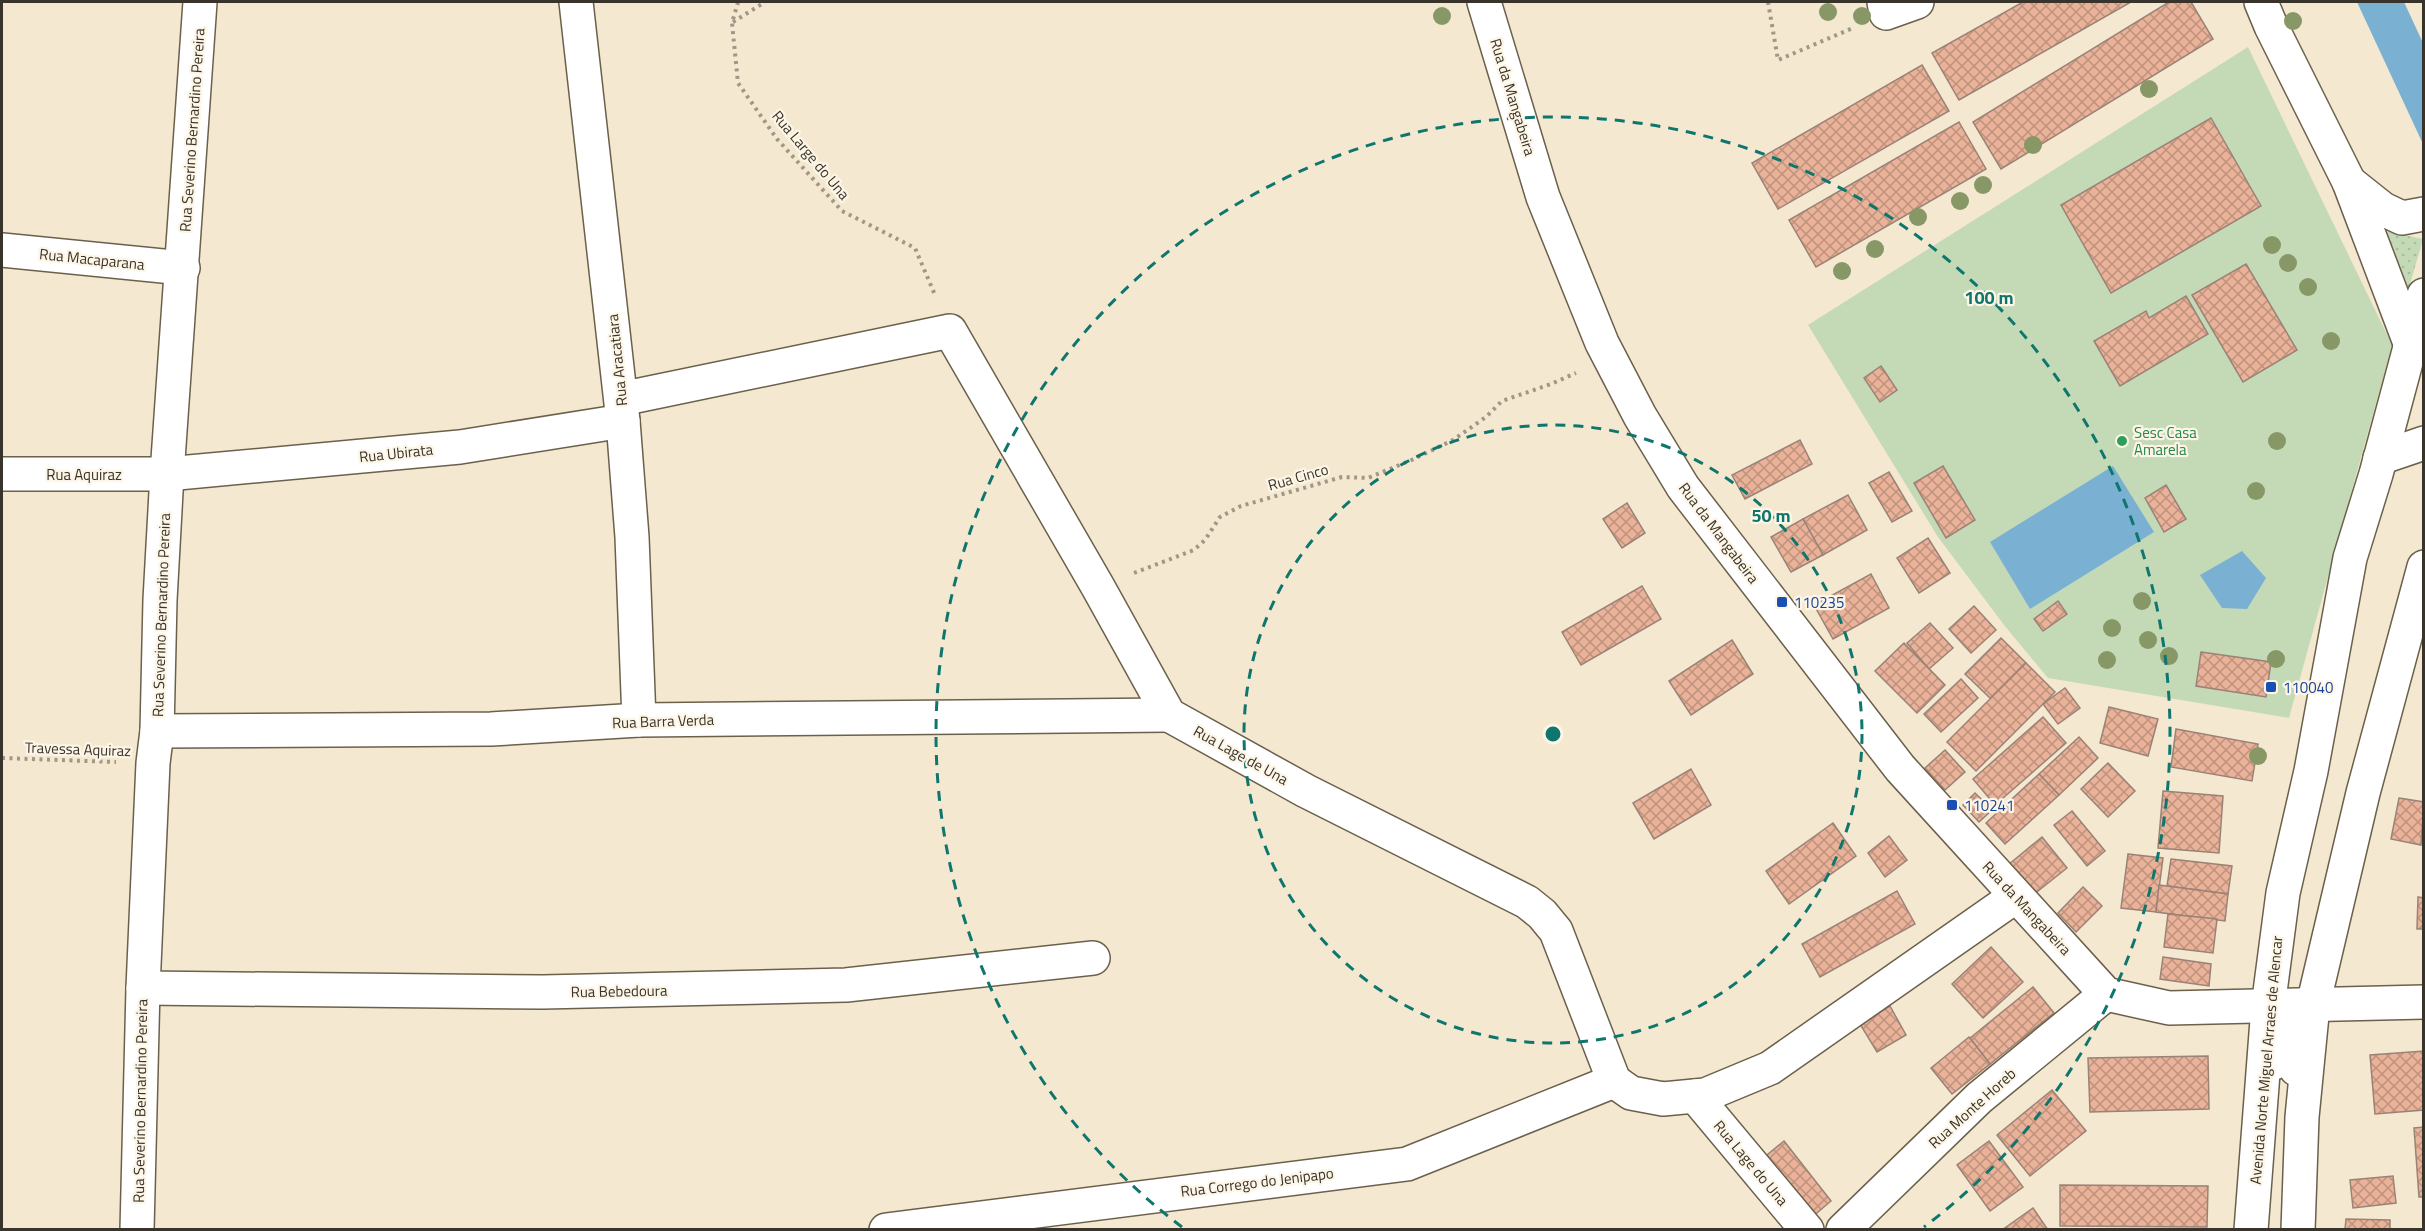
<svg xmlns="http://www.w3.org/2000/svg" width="2425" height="1231" font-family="'Titillium Web',sans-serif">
<defs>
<pattern id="grass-dots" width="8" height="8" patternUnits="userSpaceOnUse" patternTransform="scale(1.5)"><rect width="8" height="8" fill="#c4dab7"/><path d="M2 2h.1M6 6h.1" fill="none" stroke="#a9bc9e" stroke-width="1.8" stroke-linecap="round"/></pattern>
<pattern id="building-cross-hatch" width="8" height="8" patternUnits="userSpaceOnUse" patternTransform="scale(1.5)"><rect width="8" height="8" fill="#eab299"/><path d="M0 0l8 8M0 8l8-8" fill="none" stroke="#bf927d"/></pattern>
</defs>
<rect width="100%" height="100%" fill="#f4e8d0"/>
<path fill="url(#grass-dots)" d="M2381,230L2423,239L2407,295Z"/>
<path fill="#c4dab7" d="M2248,47L2392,345L2289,718L2048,678L2004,625L1938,537L1808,325Z"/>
<g fill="#7ab0d1">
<path d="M2357,2H2404L2423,43V144Z"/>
<path d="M2113,466L2154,532L2030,609L1990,542Z"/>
<path d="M2242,551L2266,578L2247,609L2222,608L2200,575Z"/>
</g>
<g fill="url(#building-cross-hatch)" stroke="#9b8277" stroke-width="1.5">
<path d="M2023,2H2131L1959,100L1932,53Z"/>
<path d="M2169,2H2191L2213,39L2001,169L1973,122Z"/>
<path d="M1922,65L1949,111L1778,209L1752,163Z"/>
<path d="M2211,118L2261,206L2111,293L2061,205Z"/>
<path d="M1959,122L1986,169L1816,267L1789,220Z"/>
<path d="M2246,264L2297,350L2243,382L2192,295Z"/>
<path d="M2186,296L2208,334L2120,386L2094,341L2146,311L2149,318Z"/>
<path d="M1881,366L1897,390L1880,402L1864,378Z"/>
<path d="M1800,440L1812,464L1745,499L1732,475Z"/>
<path d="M1943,466L1975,520L1946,538L1914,483Z"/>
<path d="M1889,472L1912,511L1892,522L1869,483Z"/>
<path d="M2166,485L2186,519L2164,532L2145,498Z"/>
<path d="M1848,495L1867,530L1823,555L1803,519Z"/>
<path d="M1627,503L1645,533L1622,548L1603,519Z"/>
<path d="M1803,519L1823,555L1791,572L1771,537Z"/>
<path d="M1928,538L1950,573L1919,593L1897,558Z"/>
<path d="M1871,574L1889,608L1833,639L1814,605Z"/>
<path d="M1642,586L1661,619L1581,665L1562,632Z"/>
<path d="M2058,601L2067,614L2043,631L2034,619Z"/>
<path d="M1974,606L1996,630L1971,653L1949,629Z"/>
<path d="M1930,623L1953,648L1929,669L1907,643Z"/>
<path d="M2001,638L2026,663L1991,699L1965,674Z"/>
<path d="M1732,640L1753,674L1691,715L1669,681Z"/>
<path d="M1904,643L1945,685L1917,713L1875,671Z"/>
<path d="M2201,652L2271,662L2266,697L2196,686Z"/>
<path d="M2026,663L2055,692L1976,771L1947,742Z"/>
<path d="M1961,679L1978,698L1941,732L1924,714Z"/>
<path d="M2065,688L2080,708L2058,724L2043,704Z"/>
<path d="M2109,707L2158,719L2148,756L2100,743Z"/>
<path d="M2043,717L2066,743L1995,805L1973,779Z"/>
<path d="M2176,729L2258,744L2252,781L2171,767Z"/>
<path d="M2079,737L2098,758L2059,795L2039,774Z"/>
<path d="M1945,750L1965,772L1945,790L1925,768Z"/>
<path d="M2108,763L2135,791L2108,817L2081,789Z"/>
<path d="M1691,769L1711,805L1654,839L1633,803Z"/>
<path d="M2039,774L2059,795L2005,844L1986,823Z"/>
<path d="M2163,791L2223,796L2219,853L2158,848Z"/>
<path d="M1975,793L1992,810L1979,822L1963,805Z"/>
<path d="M2399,798L2424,802L2421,845L2391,839Z"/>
<path d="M2072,811L2105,851L2087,866L2054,825Z"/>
<path d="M1833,823L1856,856L1789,904L1766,871Z"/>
<path d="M1889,836L1907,860L1885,877L1868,853Z"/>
<path d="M2042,837L2067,868L2033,895L2008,865Z"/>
<path d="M2128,854L2163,858L2156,912L2121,908Z"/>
<path d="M2171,859L2232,866L2228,894L2167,886Z"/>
<path d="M2159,885L2228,894L2225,921L2156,912Z"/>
<path d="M2083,887L2102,906L2076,932L2058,913Z"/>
<path d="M1897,891L1915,924L1820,977L1802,944Z"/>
<path d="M2418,897L2424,898V929H2417Z"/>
<path d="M2168,914L2217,919L2213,953L2164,947Z"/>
<path d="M1991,947L2023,982L1983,1018L1952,984Z"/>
<path d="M2163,957L2211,964L2209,986L2160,979Z"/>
<path d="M2033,987L2054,1013L1990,1064L1970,1038Z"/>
<path d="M1890,1006L1906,1035L1877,1052L1860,1024Z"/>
<path d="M1969,1037L1990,1064L1952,1094L1931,1068Z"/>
<path d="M2424,1051V1110L2375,1114L2370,1055Z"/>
<path d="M2208,1056L2209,1109L2090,1112L2088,1058Z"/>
<path d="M2052,1090L2086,1131L2030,1176L1997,1135Z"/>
<path d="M2424,1127V1197H2419L2414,1128Z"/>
<path d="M1784,1141L1831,1201L1811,1218L1762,1159Z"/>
<path d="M1989,1141L2023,1187L1990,1211L1957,1165Z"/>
<path d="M2393,1176L2396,1203L2353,1208L2350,1180Z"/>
<path d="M2060,1185L2208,1186L2207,1227L2060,1226Z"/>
<path d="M2033,1208L2048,1230H2002Z"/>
<path d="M2346,1219L2390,1220V1230H2345Z"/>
</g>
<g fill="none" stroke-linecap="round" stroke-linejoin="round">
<defs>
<path id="pedestrian" d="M2274,1063L2276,1026L2299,1028L2296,1069"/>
<g id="minor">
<path d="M576,2L623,421L632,537L639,720"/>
<path d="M1884,2L1886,13L1917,2"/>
<path d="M2,250L183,268"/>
<path d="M621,399L950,331L1098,587L1169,715L1306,791L1527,902L1542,914L1556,931L1614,1081"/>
<path d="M2,474H167L460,447L623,421"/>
<path d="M157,731L491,729L639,720L1169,715"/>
<path d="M143,988L543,992L846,985L1093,958"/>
<path d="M1614,1081L1631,1093L1663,1099L1705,1095L1770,1068L2016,896"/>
<path d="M1695,1096L1807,1230"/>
<path d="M137,1230L143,988L153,763L157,731L160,600L167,474L200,2"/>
<path d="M886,1230L1407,1164L1614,1081"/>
</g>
<g id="tertiary">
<path d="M1484,2L1543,197L1602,343L1640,416L1683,487L1900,768L2106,994L2169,1008L2424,1002"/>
<path d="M2380,458L2424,443"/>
<path d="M1843,1230L1979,1098L2106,994"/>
</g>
<g id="primary">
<path d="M2261,2L2271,26L2349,182L2410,343"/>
<path d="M2349,182L2383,209L2402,218L2424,214"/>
<path d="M2251,1230L2268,1007L2283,893L2311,771L2350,558L2376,474L2424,295"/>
<path d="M2298,1230L2302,1117L2313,1005L2363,793L2424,567"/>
</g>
</defs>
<use href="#pedestrian" stroke="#6b604b" stroke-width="36"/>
<use href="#minor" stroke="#6b604b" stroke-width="36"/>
<use href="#tertiary" stroke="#6b604b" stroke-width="36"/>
<use href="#primary" stroke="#6b604b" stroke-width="36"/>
<g stroke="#a09786" stroke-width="4" stroke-dasharray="3 4.5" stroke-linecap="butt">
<path d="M738,2L732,23L738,83L777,139L842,211L915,248L935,295"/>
<path d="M1768,2L1778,60L1853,28"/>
<path d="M733,22L765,2"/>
<path d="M1134,573L1194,550L1205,540L1220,517L1241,506L1342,477L1368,478L1414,459L1453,440L1486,417L1502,401L1551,384L1576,373"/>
<path d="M2,758L116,762"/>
</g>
<use href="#pedestrian" stroke="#fff" stroke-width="33"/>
<use href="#minor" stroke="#fff" stroke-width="33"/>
<use href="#tertiary" stroke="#fff" stroke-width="33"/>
<use href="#primary" stroke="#fff" stroke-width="33"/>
</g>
<g fill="#889766">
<circle cx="1828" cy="12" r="9"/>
<circle cx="1442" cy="16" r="9"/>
<circle cx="1862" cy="16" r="9"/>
<circle cx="2293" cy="21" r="9"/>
<circle cx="2149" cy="89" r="9"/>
<circle cx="2033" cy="145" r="9"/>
<circle cx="1983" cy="185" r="9"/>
<circle cx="1960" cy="201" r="9"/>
<circle cx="1918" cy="217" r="9"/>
<circle cx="2272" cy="245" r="9"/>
<circle cx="1875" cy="249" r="9"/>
<circle cx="2288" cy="263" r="9"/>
<circle cx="1842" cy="271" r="9"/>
<circle cx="2308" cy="287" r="9"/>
<circle cx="2331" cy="341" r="9"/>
<circle cx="2277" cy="441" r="9"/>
<circle cx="2256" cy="491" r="9"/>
<circle cx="2142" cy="601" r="9"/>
<circle cx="2112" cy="628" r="9"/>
<circle cx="2148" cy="640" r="9"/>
<circle cx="2169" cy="656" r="9"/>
<circle cx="2276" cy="659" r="9"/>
<circle cx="2107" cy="660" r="9"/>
<circle cx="2258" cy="756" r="9"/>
</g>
<g fill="none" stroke="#0f766e" stroke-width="3" stroke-dasharray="10 8">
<circle cx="1553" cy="734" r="309"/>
<path d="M1182 1227A617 617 0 1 1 1924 1227"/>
</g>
<circle fill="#2e9e5b" stroke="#fdf6e7" stroke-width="2" cx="2122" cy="441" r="6"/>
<g fill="#1a4fb4" stroke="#fdf6e7" stroke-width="2">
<rect x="1776" y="596" width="12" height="12" rx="3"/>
<rect x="2265" y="681" width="12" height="12" rx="3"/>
<rect x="1946" y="799" width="12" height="12" rx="3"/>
</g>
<g text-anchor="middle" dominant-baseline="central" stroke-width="4.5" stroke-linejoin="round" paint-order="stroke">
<g font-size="15" fill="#39342b" stroke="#fdf6e7">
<text transform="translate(1513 97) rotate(73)">Rua da Mangabeira</text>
<text transform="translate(192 130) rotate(-86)">Rua Severino Bernardino Pereira</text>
<text transform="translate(811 155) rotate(50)">Rua Large do Una</text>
<text transform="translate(92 259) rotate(6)">Rua Macaparana</text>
<text transform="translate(617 360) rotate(-96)">Rua Aracatiara</text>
<text transform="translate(396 453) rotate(-6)">Rua Ubirata</text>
<text x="84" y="474">Rua Aquiraz</text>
<text transform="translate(1298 477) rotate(-16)">Rua Cinco</text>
<text transform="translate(1719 533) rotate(53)">Rua da Mangabeira</text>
<text transform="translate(161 615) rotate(-88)">Rua Severino Bernardino Pereira</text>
<text transform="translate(663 721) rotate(-2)">Rua Barra Verda</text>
<text transform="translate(78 749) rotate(2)">Travessa Aquiraz</text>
<text transform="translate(1241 755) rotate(29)">Rua Lage de Una</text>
<text transform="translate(2027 908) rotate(47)">Rua da Mangabeira</text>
<text transform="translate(619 991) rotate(-1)">Rua Bebedoura</text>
<text transform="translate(2266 1060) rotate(-85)">Avenida Norte Miguel Arraes de Alencar</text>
<text transform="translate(140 1101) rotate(-89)">Rua Severino Bernardino Pereira</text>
<text transform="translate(1972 1108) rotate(-42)">Rua Monte Horeb</text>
<text transform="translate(1751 1163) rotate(50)">Rua Lage do Una</text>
<text transform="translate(1257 1182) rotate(-7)">Rua Corrego do Jenipapo</text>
</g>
<g font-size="15" fill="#27864d" stroke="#fdf6e7" text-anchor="start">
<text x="2134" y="432">Sesc Casa<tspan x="2134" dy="17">Amarela</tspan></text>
</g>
<g font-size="15" fill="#164399" stroke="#fdf6e7" text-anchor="start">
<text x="1794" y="602">110235</text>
<text x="2283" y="687">110040</text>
<text x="1964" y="805">110241</text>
</g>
</g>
<circle cx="1553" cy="734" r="9" fill="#0f766e" stroke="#fdf6e7" stroke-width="3"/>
<g font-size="18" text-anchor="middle" font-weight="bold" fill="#0f766e" stroke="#fdf6e7" stroke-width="4.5" stroke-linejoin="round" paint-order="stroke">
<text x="1989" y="304">100 m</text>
<text x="1771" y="522">50 m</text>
</g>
<rect width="2425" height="1231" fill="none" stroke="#39342b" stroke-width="6"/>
</svg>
